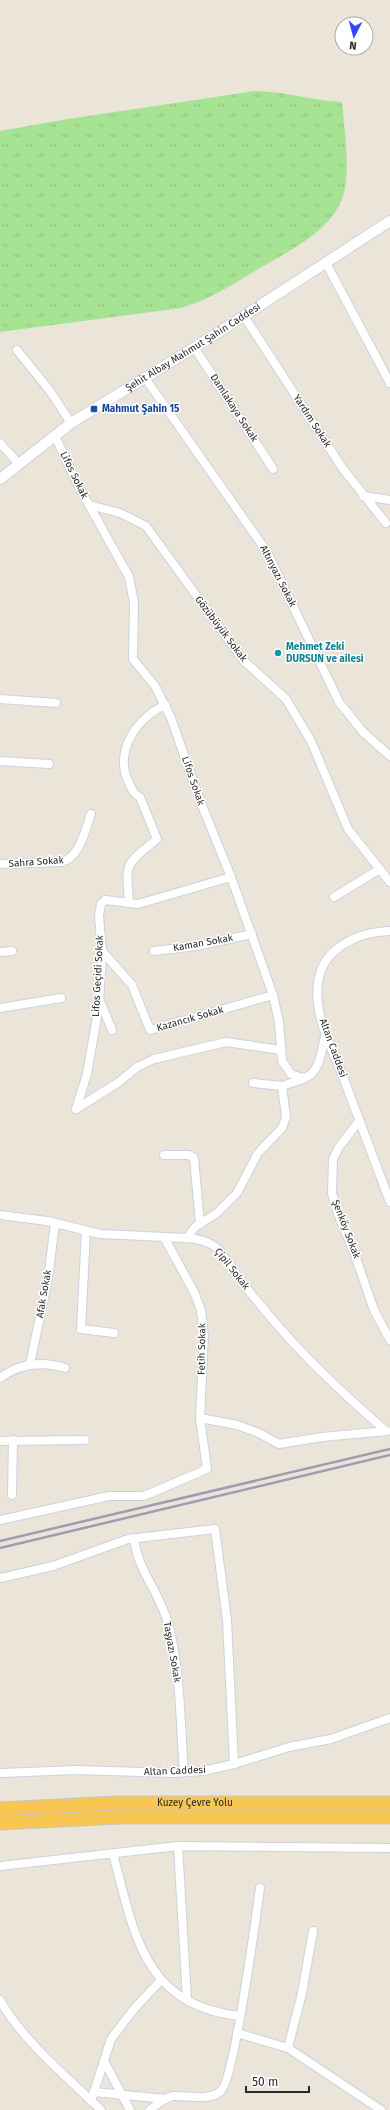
<svg xmlns="http://www.w3.org/2000/svg" width="390" height="2110" font-family="'Fira Sans',sans-serif">
<defs>
<pattern id="grass-tufts" width="24" height="20" patternUnits="userSpaceOnUse"><rect width="24" height="20" fill="#a6e393"/><path d="M3 7l-1-3M5 7V3M7 7l1-3M15 17l-1-3M17 17v-4M19 17l1-3" fill="none" stroke="#8fc37f"/></pattern>
</defs>
<rect width="100%" height="100%" fill="#ebe5d9"/>
<path fill="url(#grass-tufts)" d="M255,91C285,91 312,101 342,102C344,128 351,171 343,196C331,232 290,250 260,268C234,284 210,299 181,308L0,332V131L68,119Z"/>
<g fill="none" stroke-linecap="round" stroke-linejoin="round">
<defs>
<g id="minor">
<path d="M326,263L390,383"/>
<path d="M244,316L343,469L386,523"/>
<path d="M194,347L273,469"/>
<path d="M17,350L50,391L71,423"/>
<path d="M145,378L267,552L339,702L363,732L390,756"/>
<path d="M55,436L79,487L129,577L134,603L133,659L155,686L171,718L201,803L231,877L273,995L279,1022L282,1061L291,1074L302,1078C320,1077 322,1047 326,1032"/>
<path d="M0,443L19,464"/>
<path d="M363,496L390,500"/>
<path d="M89,505L120,513L146,526L243,660L286,699L311,741L348,829L390,882"/>
<path d="M0,699L56,703"/>
<path d="M0,761L49,764"/>
<path d="M0,864L61,862C80,858 85,830 91,814"/>
<path d="M334,897L380,869"/>
<path d="M129,903C126,862 124,866 157,839L140,797C134,794 132,790 129,783C113,753 137,716 166,705"/>
<path d="M390,931C358,932 322,948 318,983C313,1016 334,1052 345,1082C360,1122 375,1162 390,1202"/>
<path d="M102,951L132,985L150,1030L273,995"/>
<path d="M154,951L197,946L252,934"/>
<path d="M0,952L12,951"/>
<path d="M100,1001L112,1030"/>
<path d="M0,1008L61,998"/>
<path d="M253,1083L282,1086L303,1079"/>
<path d="M76,1109L87,1074L99,1005L102,951L99,916L101,904L105,900L138,904L231,877"/>
<path d="M76,1109L119,1082L137,1067L154,1059L226,1042L281,1050"/>
<path d="M359,1121L339,1147L333,1159L332,1193L338,1214L355,1255L374,1310L390,1340"/>
<path d="M164,1155H189L194,1158L200,1224"/>
<path d="M0,1215L47,1221L100,1234L187,1238C199,1239 209,1241 219,1250C233,1269 247,1290 263,1308C299,1353 342,1393 386,1431"/>
<path d="M86,1231L81,1329L114,1333"/>
<path d="M187,1238L195,1227L217,1213L237,1193L258,1153L282,1128L286,1117L282,1086"/>
<path d="M30,1364L48,1279L55,1223"/>
<path d="M0,1378C20,1363 42,1361 65,1368"/>
<path d="M200,1418L237,1425L259,1433L279,1444L322,1437L387,1431"/>
<path d="M0,1441L85,1440"/>
<path d="M12,1495L13,1440"/>
<path d="M0,1520L109,1496H144L207,1469L200,1418L204,1336L201,1310L194,1292L164,1237"/>
<path d="M134,1539C138,1571 160,1593 168,1623C181,1672 180,1723 184,1772"/>
<path d="M0,1578L53,1566L128,1539L215,1529L227,1620L234,1764"/>
<path d="M0,1773L76,1770L175,1773L203,1771L234,1764L289,1747L331,1739L390,1718"/>
<path d="M178,1846L187,2000"/>
<path d="M113,1854C134,1932 143,2006 240,2016"/>
<path d="M0,1866L178,1846L390,1848"/>
<path d="M313,1931L302,1993L288,2048L381,2110"/>
<path d="M0,2000C21,2039 69,2079 101,2110"/>
<path d="M237,2033L288,2048"/>
<path d="M104,2061L130,2110"/>
<path d="M94,2092L166,2099"/>
<path d="M91,2101L111,2039L134,2009L161,1980"/>
<path d="M150,2110C156,2105 165,2097 173,2096C189,2095 207,2102 221,2091C234,2078 256,1917 260,1888"/>
</g>
<g id="tertiary">
<path id="s1" d="M0,479L71,423L205,341L390,221"/>
</g>
<g id="trunk">
<path id="s2" d="M0,1809L116,1803H390"/>
<path d="M0,1823L120,1817H390"/>
</g>
</defs>
<use href="#minor" stroke="#ced0e1" stroke-width="10"/>
<use href="#tertiary" stroke="#ced0e1" stroke-width="12"/>
<use href="#trunk" stroke="#c7c7c7" stroke-width="15"/>
<use href="#minor" stroke="#fff" stroke-width="8"/>
<use href="#tertiary" stroke="#fff" stroke-width="10"/>
<use href="#trunk" stroke="#f8c652" stroke-width="13"/>
<g stroke="#9c9db3" stroke-width="2.5">
<path d="M0,1541L390,1449"/>
<path d="M0,1548L390,1455"/>
</g>
</g>
<rect fill="#1a4fb4" stroke="#fff" stroke-width="1.5" x="90" y="405" width="8" height="8" rx="2"/>
<circle fill="#0f9aa8" stroke="#fff" stroke-width="1.5" cx="278" cy="653" r="4"/>
<g text-anchor="middle" dominant-baseline="central" stroke-width="3" stroke-linejoin="round" paint-order="stroke">
<g font-size="10" fill="#282828" stroke="#fff">
<text stroke="none"><textPath href="#s1" startOffset="234">Şehit Albay Mahmut Şahin Caddesi</textPath></text>
<text transform="translate(234 408) rotate(57)">Damlakaya Sokak</text>
<text transform="translate(312 421) rotate(57)">Yardım Sokak</text>
<text transform="translate(74 475) rotate(64)">Lifos Sokak</text>
<text transform="translate(278 576) rotate(63)">Altınyazı Sokak</text>
<text transform="translate(221 629) rotate(53)">Gözübüyük Sokak</text>
<text transform="translate(193 781) rotate(71)">Lifos Sokak</text>
<text transform="translate(36 862) rotate(-4)">Sahra Sokak</text>
<text transform="translate(203 943) rotate(-10)">Kaman Sokak</text>
<text transform="translate(98 976) rotate(-87)">Lifos Geçidi Sokak</text>
<text transform="translate(190 1019) rotate(-16)">Kazancık Sokak</text>
<text transform="translate(333 1048) rotate(70)">Altan Caddesi</text>
<text transform="translate(346 1229) rotate(69)">Şenköy Sokak</text>
<text transform="translate(232 1269) rotate(52)">Çipil Sokak</text>
<text transform="translate(44 1294) rotate(-80)">Afak Sokak</text>
<text transform="translate(202 1349) rotate(-89)">Fetih Sokak</text>
<text transform="translate(172 1652) rotate(80)">Taşyazı Sokak</text>
<text transform="translate(175 1771) rotate(-2)">Altan Caddesi</text>
<text stroke="none"><textPath href="#s2" startOffset="195">Kuzey Çevre Yolu</textPath></text>
</g>
<g font-size="10" font-weight="bold" fill="#164399" stroke="#fff" text-anchor="start">
<text x="102" y="409">Mahmut Şahin 15</text>
</g>
<g font-size="10" font-weight="bold" fill="#0d838f" stroke="#fff" text-anchor="start">
<text x="286" y="647">Mehmet Zeki<tspan x="286" dy="12">DURSUN ve ailesi</tspan></text>
</g>
</g>
<g transform="translate(354 36) rotate(186)"><circle r="19" fill="#ffffff" stroke="#a9a9a9"/>
<path d="M0-3L7 15L0 10L-7 15Z" fill="#3445fc"/>
<text y="-6" font-size="11" font-weight="bold" text-anchor="middle" fill="#282828">N</text>
</g>
<path d="M246 2086v6h63v-6" fill="none" stroke="#282828" stroke-width="2"/>
<text x="252" y="2086" font-size="12" fill="#282828" stroke="#ffffff" stroke-width="3" paint-order="stroke">50 m</text>
</svg>
